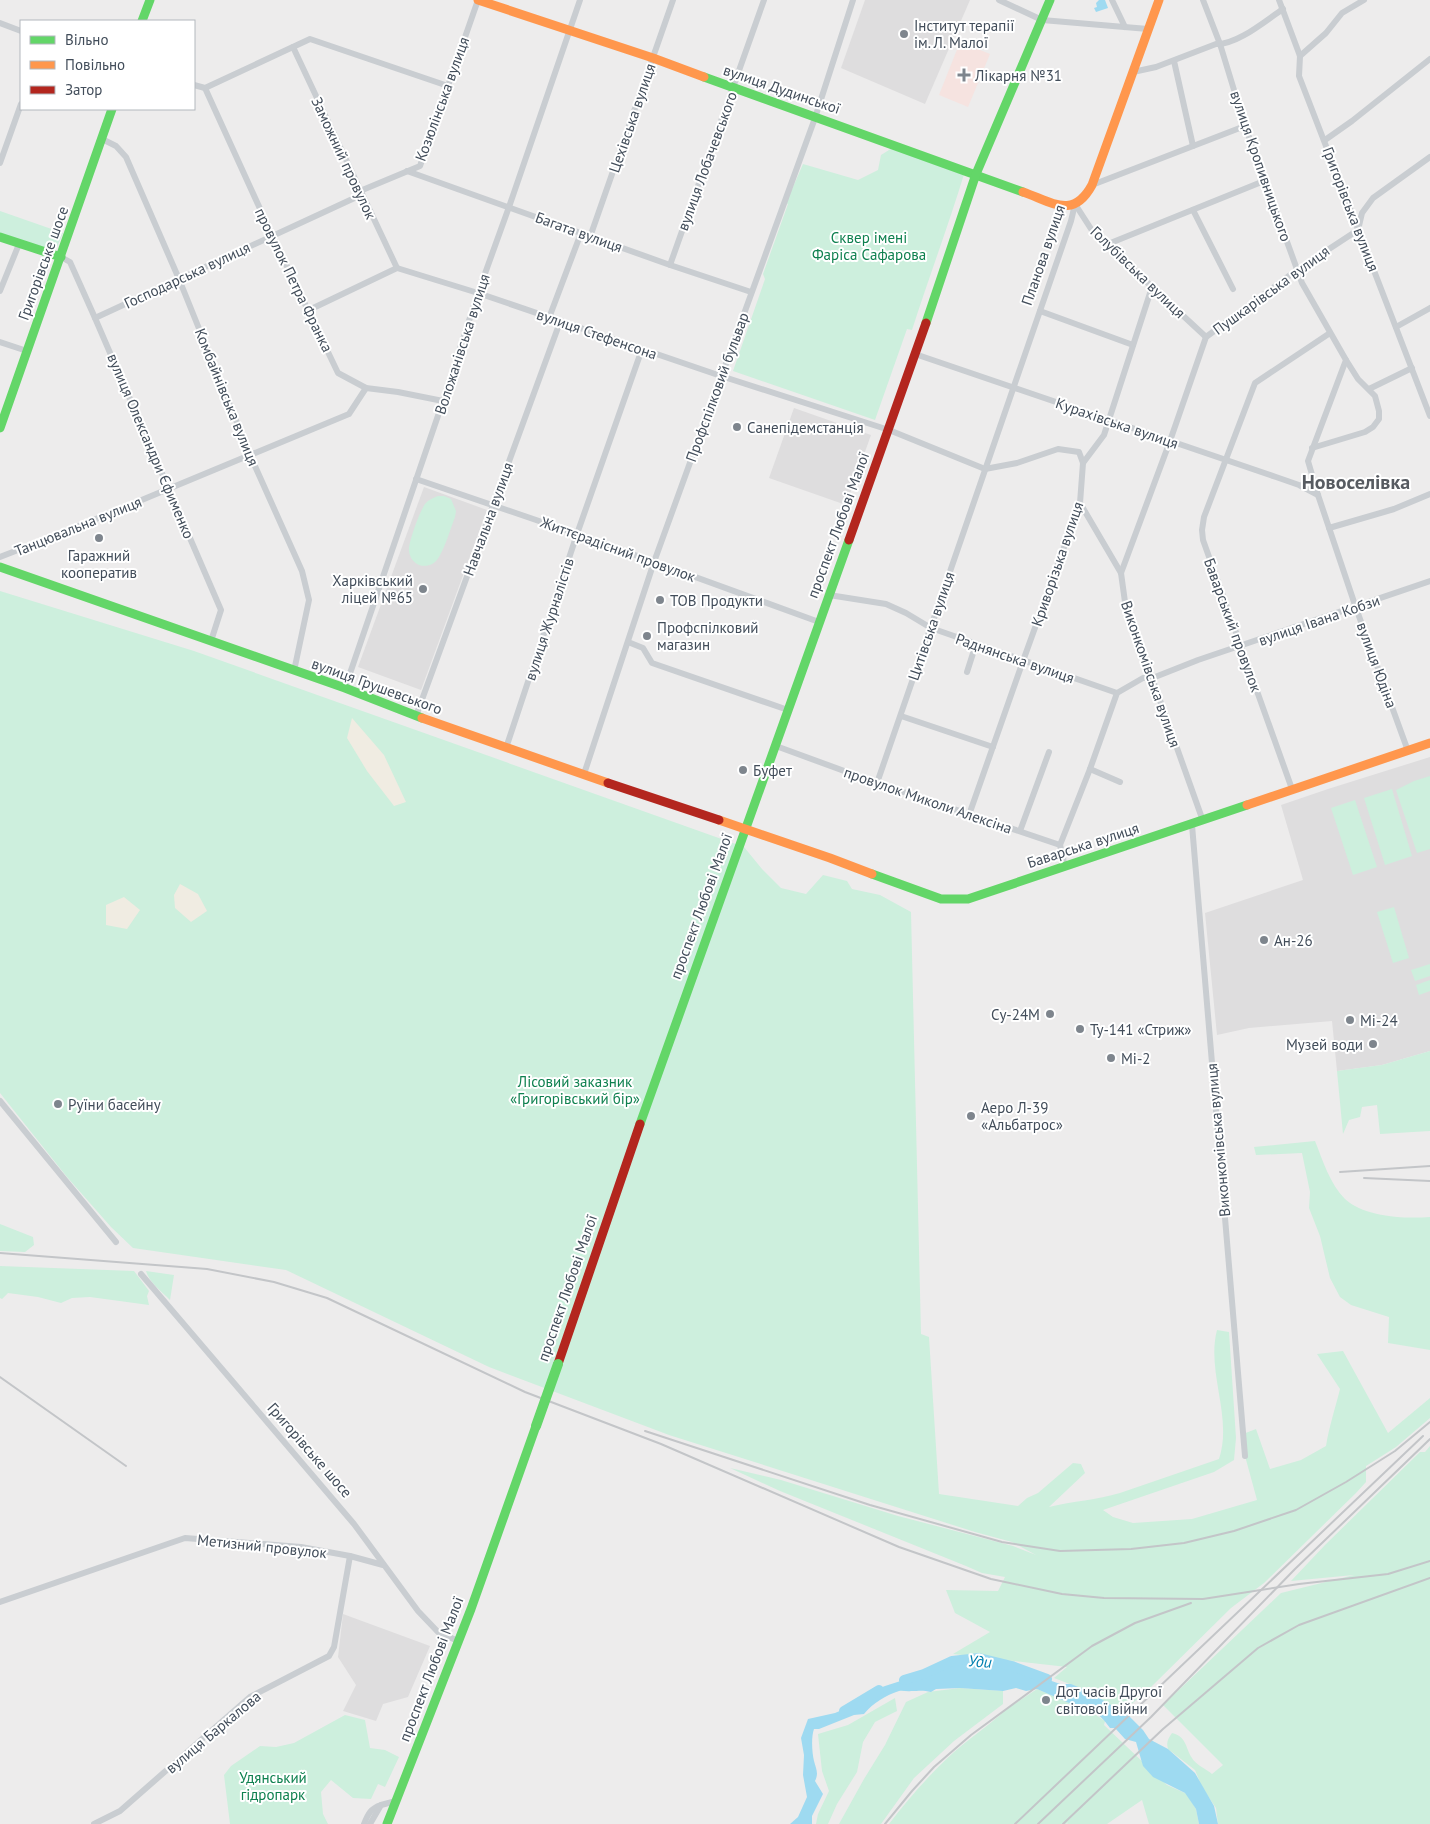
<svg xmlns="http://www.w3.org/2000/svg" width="1430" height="1824" font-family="'PT Sans',sans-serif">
<rect width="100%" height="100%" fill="#edecec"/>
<g fill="#deddde">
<path d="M865,0H970L925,104L841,68Z"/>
<path d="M794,408L871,435L846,505L769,478Z"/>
<path d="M424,487L487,510L421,690L358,667Z"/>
<path d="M1430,757V1051L1382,1065L1337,1071L1332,1021L1249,1028L1217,1035L1205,913L1303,880L1281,805L1328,789Z"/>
<path d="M343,1614L430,1646L408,1697L383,1704L376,1721L343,1711L356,1685L338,1657Z"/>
</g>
<path fill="#f6e3e0" d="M960,42L990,54L968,107L939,95Z"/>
<g fill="#cdefdd">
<path d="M897,145L965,171C949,224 929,277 912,330L907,329L875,420L733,371L765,279L763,274L788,204L786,203L803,164L858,180L878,170L881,155Z"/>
<path d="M0,211L63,233L54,254L0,237Z"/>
<path d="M438,496H444L451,499L456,511L455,517C450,530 446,545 439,557C431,571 411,568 409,551C408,543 420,511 425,504C428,500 433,498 438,496Z"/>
<path d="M0,591L194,651L744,847L762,869L781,888L806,894L823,875L847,881L852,889L880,895L911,912L921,1334L929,1337L939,1494L1018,1506L1027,1498L1038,1493L1073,1463L1081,1464L1085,1473L1049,1507C1073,1501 1097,1500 1120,1493C1153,1482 1186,1470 1219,1459C1233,1417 1206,1372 1217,1330L1229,1332L1236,1438L1234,1460L1214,1472L1103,1510L1113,1517L1133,1523L1192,1519L1257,1500L1245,1456L1243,1434L1256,1429L1270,1469L1301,1460L1326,1446C1329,1427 1335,1409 1340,1389L1317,1354L1343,1351L1388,1433L1430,1398V1418L1396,1447L1366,1466V1482L1356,1493L1264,1583L1231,1608L1151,1687L1126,1709L1121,1708L1124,1710H1119L1080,1688L1054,1678L1067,1667L953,1654L990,1632L955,1613L946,1590L998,1591L1005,1577L982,1573L966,1566L780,1491L730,1468L781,1480L898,1516L1013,1546L1036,1555L1012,1542L975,1532L669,1435L489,1367L286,1270L133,1248L111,1227L67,1177L0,1093Z"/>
<path d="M1430,776V849L1417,853L1396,790L1414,781Z"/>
<path d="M1392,789L1412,856L1385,865L1364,798Z"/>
<path d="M1355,800L1377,867L1353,875L1331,808Z"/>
<path d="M1394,907L1409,958L1393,963L1377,912Z"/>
<path d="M1430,964V976L1415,981L1411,970Z"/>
<path d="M1430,980V991L1419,995L1416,985Z"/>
<path d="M1430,1051V1131L1380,1134L1377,1105L1362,1107L1360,1117L1349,1120L1343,1134L1337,1071L1382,1065Z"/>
<path d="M1315,1141C1323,1161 1330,1184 1345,1199C1364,1217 1405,1219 1430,1217V1350L1388,1343L1389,1317L1351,1305L1340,1297L1330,1278L1320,1236L1309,1208L1310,1192L1302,1153L1256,1155L1254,1147Z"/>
<path d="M0,1224L33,1237L34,1245L25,1252L0,1251Z"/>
<path d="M0,1266L134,1271L149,1291L147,1296L149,1305L90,1297L72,1298L61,1303L38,1297L8,1293L2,1299L0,1298Z"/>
<path d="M146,1271L174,1275L170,1300C161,1291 149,1282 146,1271Z"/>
<path d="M1430,1446V1824H1218L1216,1808L1202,1787L1195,1770L1168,1749C1166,1742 1168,1739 1172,1733C1187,1737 1185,1747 1192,1758C1195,1764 1206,1769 1212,1774L1223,1765L1163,1705L1281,1593L1354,1575L1291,1581L1325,1545L1420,1452H1425Z"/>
<path d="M960,1688L1003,1691V1704L954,1741L914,1778L881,1824H839L864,1779L885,1745L906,1702L928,1692Z"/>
<path d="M1037,1689L1069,1703L1072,1707L1080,1710L1087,1709L1105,1721L1104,1725L1167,1785L1187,1794L1196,1809L1199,1824H1149L1142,1800L1107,1824H1067L1068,1822L1066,1824H889C909,1798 930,1774 954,1752C969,1739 985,1728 1000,1715L1004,1711Z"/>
<path d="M895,1698L897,1711L875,1722L863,1742L857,1772L837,1804L828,1824H816L818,1814L829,1791L822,1771L818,1734L848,1725Z"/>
<path d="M345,1715L365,1720L370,1748L385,1750L399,1757L385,1787L378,1784L371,1799L353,1798L331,1780L321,1792L323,1814L328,1824H230L224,1775L231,1766L260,1746L276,1747L294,1743Z"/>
</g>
<g fill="#f0ece2">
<path d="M352,718L384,755L406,802L394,806L367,771L347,738Z"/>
<path d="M180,884L198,894L207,911L191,922L175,908L174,895Z"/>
<path d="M124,897L140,910L127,929L106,925V905Z"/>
</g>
<g fill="#9edaf1">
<path d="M1099,0H1105L1108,8L1096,12L1094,8L1097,7L1096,3Z"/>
<path d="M980,1659L1009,1663L1024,1671L1060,1684H1071L1088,1691L1119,1710L1126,1709L1128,1715L1143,1730L1149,1739L1168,1749L1195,1773L1214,1806L1218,1824H1199L1196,1809L1185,1793L1153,1777L1143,1766L1136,1742L1125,1739L1115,1728H1110C1104,1720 1098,1712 1087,1710C1079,1708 1075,1711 1069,1703L1037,1689L1026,1691L1016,1688L1003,1691L960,1688L936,1689L931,1692C923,1690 919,1691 911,1691C907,1692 903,1690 899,1691C886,1695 873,1703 864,1714L854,1715L819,1729H814C811,1737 812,1753 814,1761C816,1769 819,1773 815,1781L823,1794L812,1816V1824H790L798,1817L807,1797L803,1775L804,1755L801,1738L808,1719L835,1713L854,1705L875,1690L885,1686L913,1677L924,1675L946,1666L970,1660Z"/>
</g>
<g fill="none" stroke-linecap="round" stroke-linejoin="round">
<g stroke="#9edaf1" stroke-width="10">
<path d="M904,1680L924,1674L952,1661L979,1658L1012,1666L1047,1679"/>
<path d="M844,1711L879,1690"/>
</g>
<g stroke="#c9cdd1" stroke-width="6">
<path d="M999,0L1042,20L1148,29"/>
<path d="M1112,0L1125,27"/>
<path d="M1203,0L1220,44L1245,126L1302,283L1346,360L1308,461L1318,495L1356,608L1408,751"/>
<path d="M1279,0L1300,56L1299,76L1430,416"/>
<path d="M0,23L21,31"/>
<path d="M293,47L397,268"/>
<path d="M1300,56L1326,33L1342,13L1364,0"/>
<path d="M1174,61L1193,146"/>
<path d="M1133,72L1156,67L1216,44C1237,45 1265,21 1283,9"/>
<path d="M194,85L205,88L310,39L448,86"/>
<path d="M205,88L272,235L338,373L366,388L398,392L443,401"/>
<path d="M102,139L116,146L126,157L179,279L250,455L302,571L309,600L294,671"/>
<path d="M1325,140L1352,121L1430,59"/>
<path d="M0,163L21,104"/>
<path d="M407,171L670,265L751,292"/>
<path d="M1092,185L1245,126"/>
<path d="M360,191L420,166L478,0"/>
<path d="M1075,204L1093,232L1206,337"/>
<path d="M1193,210L1233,289"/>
<path d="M590,237L673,0"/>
<path d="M1108,244L1264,181"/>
<path d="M61,257L70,262L95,318L221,610L211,641"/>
<path d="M670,265L764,0"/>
<path d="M0,291L19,244"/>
<path d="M309,310L397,268L478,293L721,376L889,430L985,469L1017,463L1058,449L1079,452L1083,463"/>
<path d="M1040,311L1133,345"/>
<path d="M95,318L361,195"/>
<path d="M549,318L581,233"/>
<path d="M1396,327L1430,308"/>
<path d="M0,342L27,351"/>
<path d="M915,354L1276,477L1299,485L1318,495"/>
<path d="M1369,389L1412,368"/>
<path d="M1312,448L1365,432L1373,427L1379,419V411L1375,396L1358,379L1346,360"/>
<path d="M416,479L577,534L819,622"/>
<path d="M1080,503L1121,573L1125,602L1203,821"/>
<path d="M1329,528L1394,509L1430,494"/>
<path d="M0,557L67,531L349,414L366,388"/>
<path d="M1121,573L1170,441L1206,337L1297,270L1358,230L1362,213L1373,198L1430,157"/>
<path d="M829,595L886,604L906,613L931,628L1117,693"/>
<path d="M628,642L643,648L652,663L788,710"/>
<path d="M967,672L976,644"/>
<path d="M345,688L443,401L478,293L509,207L580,0"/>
<path d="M416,716L560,322"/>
<path d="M901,716L993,747"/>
<path d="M776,746L877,783L1060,845L1065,867"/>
<path d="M506,748L577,534L642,349"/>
<path d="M1090,769L1120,782"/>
<path d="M584,774L654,562L815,118L853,0"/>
<path d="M877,783L1071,221L1075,204"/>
<path d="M1292,789L1203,540L1202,530L1204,517L1255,383L1330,333"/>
<path d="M969,815L1023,661L1080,503L1083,463L1104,435L1152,287"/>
<path d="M1192,825L1245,1456"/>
<path d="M1020,831L1049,752"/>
<path d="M1060,845L1090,769L1117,693L1143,678L1155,677L1198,660L1430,581"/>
<path d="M0,1101L116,1242"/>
<path d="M141,1274L354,1524L418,1611L438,1632L458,1641"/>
<path d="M0,1602L185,1538L301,1547L350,1556L383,1565"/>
<path d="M94,1824L120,1811L250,1697L329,1656L334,1647L350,1556"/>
<path d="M364,1824C368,1814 371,1808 381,1805"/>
<path d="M370,1824L381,1805L396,1801"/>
</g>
<g stroke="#63d668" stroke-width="9">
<path d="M142,21L150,0"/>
<path d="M704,77L1023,192"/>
<path d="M0,237L61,257"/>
<path d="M926,323L976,174L1050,0"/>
<path d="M0,428L112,109"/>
<path d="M0,567L345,688L422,718"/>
<path d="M872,874L941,899H968L1247,805"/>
<path d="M640,1124L849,540"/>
<path d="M387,1824L471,1609L536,1426"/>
</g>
<g stroke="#ff974d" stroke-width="9">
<path d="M478,0L653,58L704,77"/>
<path d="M1023,192C1052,202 1073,220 1092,185L1159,0"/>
<path d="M422,718L608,783"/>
<path d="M1247,805L1430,743"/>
<path d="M719,820L830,858L872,874"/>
</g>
<g stroke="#b3261e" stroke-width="9">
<path d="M849,540L926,323"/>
<path d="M608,783L719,820"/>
<path d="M558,1364L640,1124"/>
</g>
<g stroke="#c3c5c8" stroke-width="2">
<path d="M1340,1172L1430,1166"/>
<path d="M1364,1178L1430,1181"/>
<path d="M0,1253L207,1269L274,1282L327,1298L525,1392L661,1444L899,1547L991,1579L1062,1594L1104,1598L1203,1599L1299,1584L1388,1574L1430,1561"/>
<path d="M0,1377L126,1466"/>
<path d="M645,1431L870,1505L1002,1542L1060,1551L1131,1549L1184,1543L1234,1531L1296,1510L1346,1482L1395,1451L1430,1422"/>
<path d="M885,1824L912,1791L934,1767L971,1735L1092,1646L1135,1623L1191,1603"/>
<path d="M1015,1824L1423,1436"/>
<path d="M1038,1824L1151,1717L1295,1569L1430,1439"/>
<path d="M1063,1824L1163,1729L1258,1648L1299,1625L1430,1578"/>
</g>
<path stroke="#63d668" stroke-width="10" d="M536,1426L558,1364"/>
</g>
<g fill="#7e858d" stroke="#fff" stroke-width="2">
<circle cx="904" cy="34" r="5"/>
<path d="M961.5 67.5h5v5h5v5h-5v5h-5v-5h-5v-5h5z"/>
<circle cx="737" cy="427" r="5"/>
<circle cx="99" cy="538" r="5"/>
<circle cx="423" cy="589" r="5"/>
<circle cx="660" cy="600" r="5"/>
<circle cx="647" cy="636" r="5"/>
<circle cx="743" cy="770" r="5"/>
<circle cx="1264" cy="940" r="5"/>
<circle cx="1050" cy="1014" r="5"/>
<circle cx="1350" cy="1020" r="5"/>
<circle cx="1080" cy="1029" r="5"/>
<circle cx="1373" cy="1044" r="5"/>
<circle cx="1111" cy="1058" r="5"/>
<circle cx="58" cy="1104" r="5"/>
<circle cx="971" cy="1116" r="5"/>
<circle cx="1046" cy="1700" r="5"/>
</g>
<g text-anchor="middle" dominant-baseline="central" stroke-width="4" stroke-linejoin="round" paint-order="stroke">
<g font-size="15" fill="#424d5a" stroke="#fff" text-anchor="start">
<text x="914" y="25">Інститут терапії<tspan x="914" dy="17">ім. Л. Малої</tspan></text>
<text x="975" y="75">Лікарня №31</text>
<text x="747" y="427">Санепідемстанція</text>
<text x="99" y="555" text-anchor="middle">Гаражний<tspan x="99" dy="17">кооператив</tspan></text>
<text x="413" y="580" text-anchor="end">Харківський<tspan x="413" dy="17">ліцей №65</tspan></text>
<text x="670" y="600">ТОВ Продукти</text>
<text x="657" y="627">Профспілковий<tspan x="657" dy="17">магазин</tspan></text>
<text x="753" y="770">Буфет</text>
<text x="1274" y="940">Ан-26</text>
<text x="1040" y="1014" text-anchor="end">Су-24М</text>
<text x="1360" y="1020">Мі-24</text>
<text x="1090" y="1029">Ту-141 «Стриж»</text>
<text x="1363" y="1044" text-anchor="end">Музей води</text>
<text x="1121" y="1058">Мі-2</text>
<text x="68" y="1104">Руїни басейну</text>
<text x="981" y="1107">Аеро Л-39<tspan x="981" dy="17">«Альбатрос»</tspan></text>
<text x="1056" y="1691">Дот часів Другої<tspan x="1056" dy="17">світової війни</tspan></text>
</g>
<g font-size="15" fill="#424d5a" stroke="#fff">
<text transform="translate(782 89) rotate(19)">вулиця Дудинської</text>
<text transform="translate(442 99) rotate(-70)">Козюлінська вулиця</text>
<text transform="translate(632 118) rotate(-71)">Цехівська вулиця</text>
<text transform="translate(344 158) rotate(65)">Заможний провулок</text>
<text transform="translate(707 161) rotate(-70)">вулиця Лобачевського</text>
<text transform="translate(1261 166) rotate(71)">вулиця Кропивницького</text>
<text transform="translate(1351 209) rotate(69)">Григорівська вулиця</text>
<text transform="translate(579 232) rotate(20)">Багата вулиця</text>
<text transform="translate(1043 255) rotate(-71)">Планова вулиця</text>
<text transform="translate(43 263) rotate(-70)">Григорівське шосе</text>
<text transform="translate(1138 272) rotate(44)">Голубівська вулиця</text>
<text transform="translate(187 275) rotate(-25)">Господарська вулиця</text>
<text transform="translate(294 280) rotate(64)">провулок Петра Франка</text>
<text transform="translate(1271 290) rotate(-36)">Пушкарівська вулиця</text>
<text transform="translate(597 334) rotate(19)">вулиця Стефенсона</text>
<text transform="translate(462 344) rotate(-72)">Воложанівська вулиця</text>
<text transform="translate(717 387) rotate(-70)">Профспілковий бульвар</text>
<text transform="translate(227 397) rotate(68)">Комбайнівська вулиця</text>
<text transform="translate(1117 423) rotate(19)">Курахівська вулиця</text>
<text transform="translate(151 446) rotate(67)">вулиця Олександри Єфименко</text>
<text transform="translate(488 519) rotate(-70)">Навчальна вулиця</text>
<text transform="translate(838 525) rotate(-70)">проспект Любові Малої</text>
<text transform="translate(78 526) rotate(-22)">Танцювальна вулиця</text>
<text transform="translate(618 549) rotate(20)">Життєрадісний провулок</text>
<text transform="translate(1057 564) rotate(-71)">Криворізька вулиця</text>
<text transform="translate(549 619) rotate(-72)">вулиця Журналістів</text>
<text transform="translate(1319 620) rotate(-19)">вулиця Івана Кобзи</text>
<text transform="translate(1233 625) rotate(70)">Баварський провулок</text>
<text transform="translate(931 626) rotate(-71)">Цитівська вулиця</text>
<text transform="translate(1015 658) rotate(19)">Раднянська вулиця</text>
<text transform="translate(1377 665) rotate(70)">вулиця Юдіна</text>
<text transform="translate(1151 674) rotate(71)">Виконкомівська вулиця</text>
<text transform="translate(377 686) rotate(20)">вулиця Грушевського</text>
<text transform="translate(928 800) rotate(19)">провулок Миколи Алексіна</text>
<text transform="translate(1083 845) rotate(-18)">Баварська вулиця</text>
<text transform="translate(701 906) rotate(-70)">проспект Любові Малої</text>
<text transform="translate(1218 1140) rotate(-95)">Виконкомівська вулиця</text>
<text transform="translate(567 1288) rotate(-71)">проспект Любові Малої</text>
<text transform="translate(310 1450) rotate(49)">Григорівське шосе</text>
<text transform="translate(262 1546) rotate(6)">Метизний провулок</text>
<text transform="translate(431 1669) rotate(-69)">проспект Любові Малої</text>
<text transform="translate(213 1732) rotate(-40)">вулиця Баркалова</text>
</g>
<g font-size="15" fill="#0e804f" stroke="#fff">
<text x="869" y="237">Сквер імені<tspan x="869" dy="17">Фаріса Сафарова</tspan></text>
<text x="575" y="1081">Лісовий заказник<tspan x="575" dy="17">«Григорівський бір»</tspan></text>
<text x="273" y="1777">Удянський<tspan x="273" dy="17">гідропарк</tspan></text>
</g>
<g font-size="16" font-style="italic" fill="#007faf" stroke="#fff">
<text transform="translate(980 1661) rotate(4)">Уди</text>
</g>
<g font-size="20" font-weight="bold" fill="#575b61" stroke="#fff">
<text x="1356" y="482">Новоселівка</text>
</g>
</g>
<rect x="20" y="20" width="175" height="90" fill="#ffffff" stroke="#b3b8bd"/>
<rect x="30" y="36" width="25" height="8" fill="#63d668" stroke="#b3b8bd"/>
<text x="65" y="45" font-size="15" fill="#424d5a">Вільно</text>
<rect x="30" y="61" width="25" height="8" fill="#ff974d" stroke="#b3b8bd"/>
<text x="65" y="70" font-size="15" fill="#424d5a">Повільно</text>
<rect x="30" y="86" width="25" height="8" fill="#b3261e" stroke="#b3b8bd"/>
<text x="65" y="95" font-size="15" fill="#424d5a">Затор</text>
</svg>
